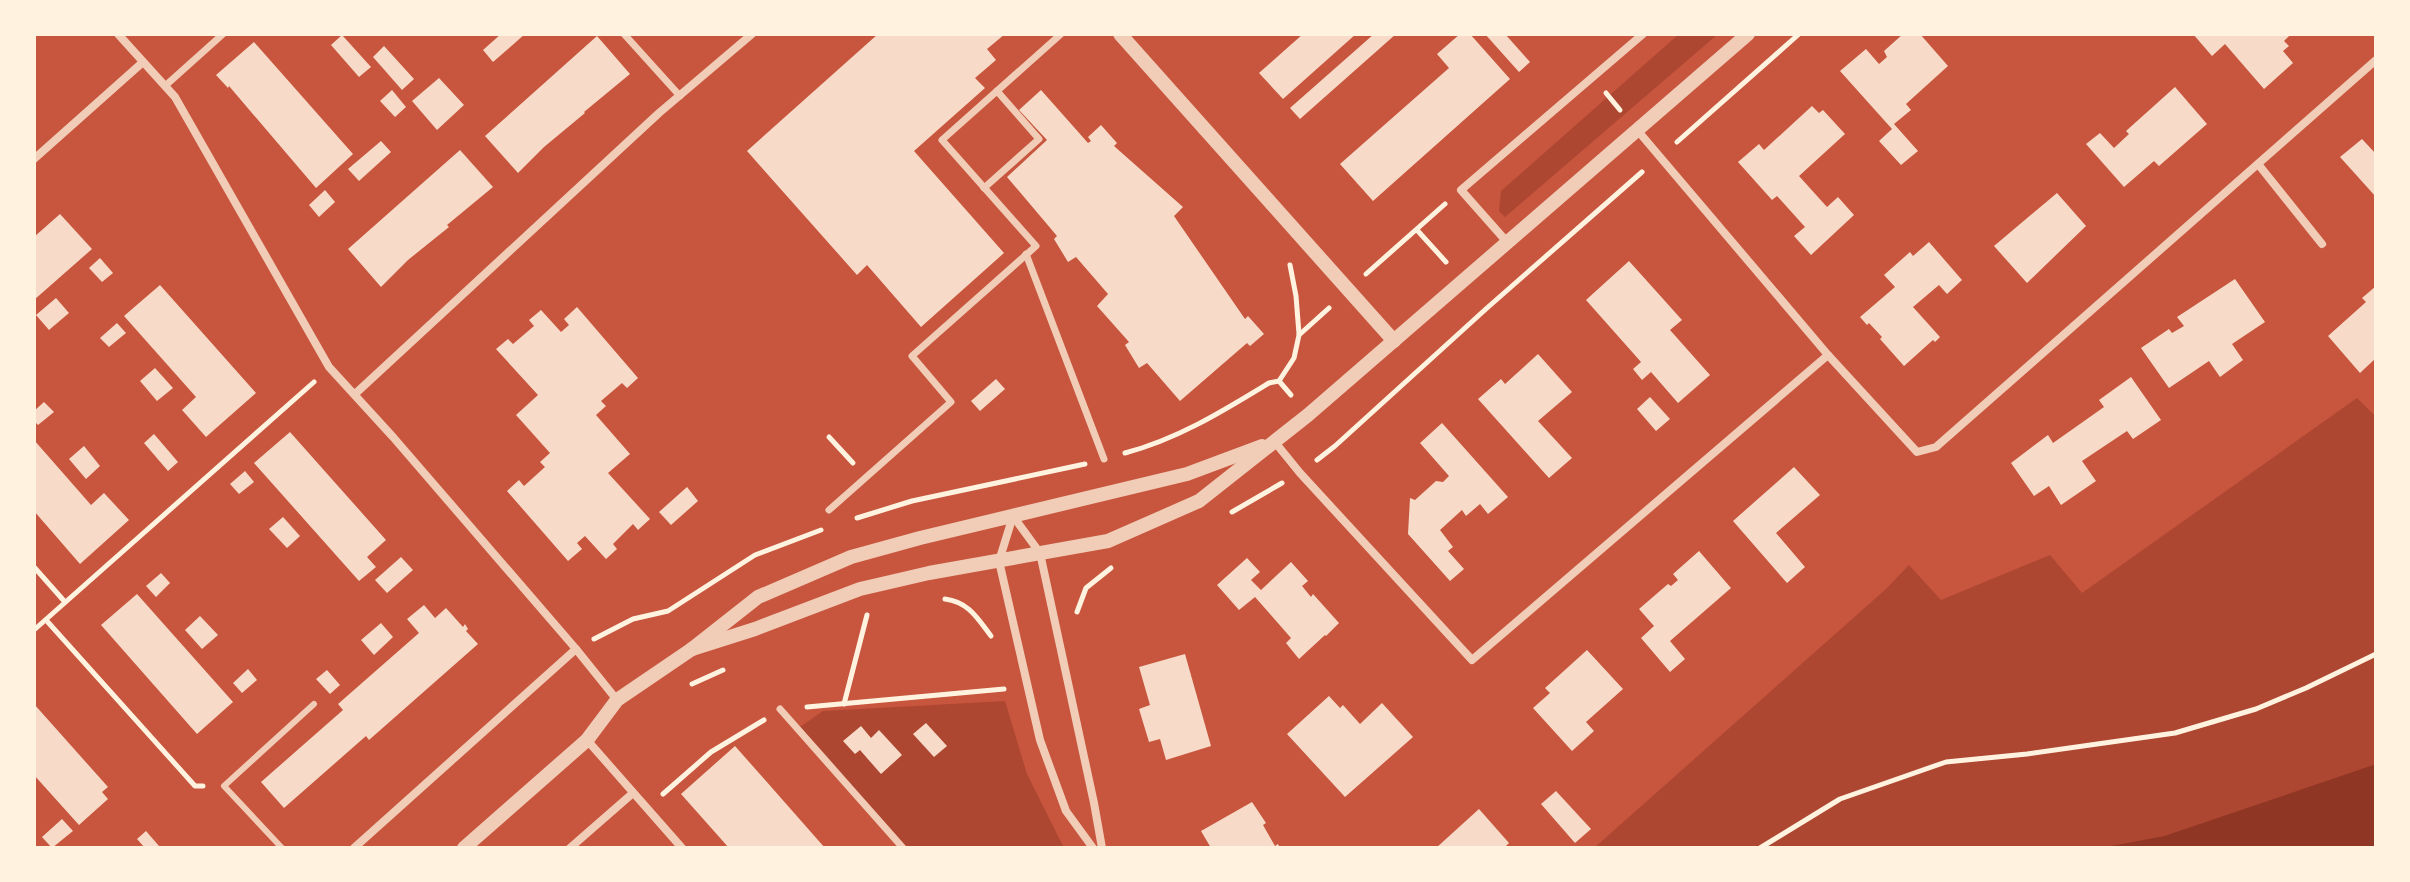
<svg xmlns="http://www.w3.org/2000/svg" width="2410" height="882" font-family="Poppins,sans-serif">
<rect width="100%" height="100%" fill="#c8553d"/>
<g fill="#ae4732">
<path d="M1679,34H1718L1505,217L1499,211L1501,191Z"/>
<path d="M2357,398L2376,417V764L2164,836L2100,848H1594L1886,589L1909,565L1941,600L2050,555L2082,593Z"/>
<path d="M1005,701L1027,774L1064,848H908L800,727L823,711Z"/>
</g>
<path fill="#8f3625" d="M2376,764V848H2100L2164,836Z"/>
<g fill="#f7dbc8">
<path d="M501,34H525L493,62L483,50Z"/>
<path d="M878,34H1005L987,49L996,60L975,78L985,88L914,151L1004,253L921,327L867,265L857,275L747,151Z"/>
<path d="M1303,34H1356L1283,99L1259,73Z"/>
<path d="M1374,34H1396L1300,119L1290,108Z"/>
<path d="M1460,34H1470L1510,79L1373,201L1340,164L1449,68L1437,54Z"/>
<path d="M1485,34H1505L1530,62L1519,72Z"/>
<path d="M1903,34H1920L1948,66L1906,104L1911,110L1894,124L1918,151L1901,165L1879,141L1892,129L1840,71L1866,49L1879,64L1887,57L1884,51Z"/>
<path d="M2193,34H2291L2284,41L2289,46L2283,51L2293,63L2264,89L2225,44L2212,56Z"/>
<path d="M342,35L371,67L359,77L331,45Z"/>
<path d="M597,36L630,74L584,112L585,113L544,147L518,173L485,136Z"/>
<path d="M254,42L353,154L316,188L229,86L228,88L216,75Z"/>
<path d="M384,46L414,79L402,90L373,57Z"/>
<path d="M439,78L464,105L437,130L412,101Z"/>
<path d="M2175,87L2207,124L2159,166L2154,161L2124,187L2086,144L2100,133L2114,148L2129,134L2126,131Z"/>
<path d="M392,90L406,107L395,117L380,101Z"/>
<path d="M1041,90L1088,143L1091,141L1088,137L1101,125L1117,143L1114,146L1183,207L1174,216L1245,319L1248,316L1264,334L1250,346L1247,343L1180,401L1147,363L1139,368L1125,345L1129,342L1097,306L1108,294L1076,257L1068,262L1054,239L1057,236L1007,177L1047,140L1019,110Z"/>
<path d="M1812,106L1819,113L1823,110L1845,134L1799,176L1827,207L1838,197L1854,215L1811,255L1794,236L1805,227L1777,196L1772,200L1738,162L1759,144L1764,150Z"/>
<path d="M2362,139L2376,154V197L2340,157Z"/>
<path d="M381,141L391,152L359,181L348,169Z"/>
<path d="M460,150L493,187L447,225L449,227L408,260L381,287L348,249Z"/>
<path d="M325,190L335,202L319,217L309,205Z"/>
<path d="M2057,193L2086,226L2027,283L1994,246Z"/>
<path d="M60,214L92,249L34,300V237Z"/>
<path d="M1929,242L1962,280L1947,294L1939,285L1913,307L1940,337L1935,342L1933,340L1904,366L1880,339L1882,337L1869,323L1867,325L1860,317L1895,287L1884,275L1910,252L1913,256Z"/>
<path d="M100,258L113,273L102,282L89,268Z"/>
<path d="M1629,261L1682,320L1670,330L1710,375L1678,403L1651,372L1642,380L1633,369L1641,362L1586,300Z"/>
<path d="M2235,279L2265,322L2232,344L2243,360L2220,377L2209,361L2169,388L2141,348L2169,329L2172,333L2184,326L2177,317Z"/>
<path d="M160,285L256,393L206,437L182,410L196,397L124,316Z"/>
<path d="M2376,286V358L2360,373L2328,336L2366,302L2362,298Z"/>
<path d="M56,298L69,313L49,330L36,315Z"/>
<path d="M577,307L638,378L627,388L622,383L601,401L606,406L596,415L630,454L608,473L650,519L638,530L633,524L613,544L617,549L606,559L585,536L577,543L582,549L568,561L507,491L519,480L524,486L545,467L540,462L550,453L516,415L538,395L496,349L508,339L513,344L534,326L529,320L541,310L561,332L569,325L564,319Z"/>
<path d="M117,323L126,333L109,347L100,338Z"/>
<path d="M1538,354L1572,392L1538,421L1572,458L1549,478L1478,399L1501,379L1505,384Z"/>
<path d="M155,368L173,388L157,401L140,381Z"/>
<path d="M2131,377L2161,420L2133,439L2127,431L2082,461L2096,481L2061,505L2049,486L2034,496L2011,463L2048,435L2053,443L2104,407L2099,400Z"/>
<path d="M996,379L1005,389L980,411L971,401Z"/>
<path d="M1650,397L1670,419L1656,431L1637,409Z"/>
<path d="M44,402L54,412L38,425L34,421V411Z"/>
<path d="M1442,423L1508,497L1488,514L1480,504L1466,516L1462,510L1440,530L1453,547L1448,551L1464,569L1450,581L1408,534L1410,498L1415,500L1436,481L1443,482L1449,476L1420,443Z"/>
<path d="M290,432L386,540L367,557L376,567L359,581L254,463Z"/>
<path d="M154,434L178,462L168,471L144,443Z"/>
<path d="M34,440L91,505L104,493L129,520L80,564L34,511Z"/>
<path d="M84,446L100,466L86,479L69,459Z"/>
<path d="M1794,467L1820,495L1776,533L1805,567L1787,583L1733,521Z"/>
<path d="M245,471L254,482L239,494L230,484Z"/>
<path d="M687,487L698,501L671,525L659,512Z"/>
<path d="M283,517L300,536L287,548L269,529Z"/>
<path d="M1699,551L1731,588L1670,641L1685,659L1670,672L1641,638L1654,626L1639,609L1668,584L1671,586L1678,580L1673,574Z"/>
<path d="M401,557L413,570L387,593L375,580Z"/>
<path d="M1247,558L1260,572L1251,580L1261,590L1291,562L1308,581L1302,586L1311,597L1313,594L1339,623L1326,636L1325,635L1299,659L1286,643L1291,638L1255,597L1239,610L1217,585Z"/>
<path d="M161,573L170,583L156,597L146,586Z"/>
<path d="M137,594L233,702L197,734L101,625Z"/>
<path d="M424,605L435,618L446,608L463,627L465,624L468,629L466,631L478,644L369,740L366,736L284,808L261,782L343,710L338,704L419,633L407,619Z"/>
<path d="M200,616L218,635L202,649L185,630Z"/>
<path d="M381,623L393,637L374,655L361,640Z"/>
<path d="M1587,650L1623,689L1586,722L1594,731L1572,751L1533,708L1550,693L1545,688Z"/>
<path d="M1185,654L1211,746L1166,760L1160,739L1149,742L1139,709L1150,705L1139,667Z"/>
<path d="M248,669L257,680L242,693L233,683Z"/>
<path d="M327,670L340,685L330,694L316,679Z"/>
<path d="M1329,696L1340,708L1343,705L1360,724L1382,703L1413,737L1345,797L1287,734Z"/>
<path d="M34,704L108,787L102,792L108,799L79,825L34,775Z"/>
<path d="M926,723L947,746L934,757L913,734Z"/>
<path d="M861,726L871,738L879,730L902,755L881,774L860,750L855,754L843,741Z"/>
<path d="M735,746L825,848H729L681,794Z"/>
<path d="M1556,791L1591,829L1575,843L1541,804Z"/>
<path d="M1252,802L1266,823L1263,825L1275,846L1278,844L1280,848H1211L1201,831Z"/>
<path d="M1479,809L1509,843L1504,848H1436Z"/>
<path d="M62,819L73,831L52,848L42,837Z"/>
<path d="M146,831L159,846L157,848H145L137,839Z"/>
</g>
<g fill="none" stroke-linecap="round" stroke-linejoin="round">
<g stroke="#fff3e0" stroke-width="5">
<path d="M1606,93L1620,110"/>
<path d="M1677,142L1799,34"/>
<path d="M1417,230L1446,262"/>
<path d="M1290,265L1296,296L1299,334"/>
<path d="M1366,274L1445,204"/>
<path d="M1279,381L1291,395"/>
<path d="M829,437L853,463"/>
<path d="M1125,453C1178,439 1223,411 1269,383L1279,381L1294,358L1299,335L1329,308"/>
<path d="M1317,460L1335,446L1487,308L1642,172"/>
<path d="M1232,512L1282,483"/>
<path d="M857,518L912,501L1085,464"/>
<path d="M34,567L65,602"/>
<path d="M945,599C969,602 978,619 991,636"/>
<path d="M1077,612L1086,588L1111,568"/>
<path d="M46,620L195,786H203"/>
<path d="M34,630L314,382"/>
<path d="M594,639L633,619L668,611L755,555L821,530"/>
<path d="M692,684L723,670"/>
<path d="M844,704L867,615"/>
<path d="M807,707L1004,689"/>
<path d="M663,794L711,752L764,720"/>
<path d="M1760,848L1840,799L1946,762L2027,754L2175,733L2256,709L2306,688L2376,654"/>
</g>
<path stroke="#f1ccb7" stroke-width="6" d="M282,848L224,786L314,704"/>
<g stroke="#f1ccb7" stroke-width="7">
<path d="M624,34L680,96"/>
<path d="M165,86L223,34"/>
<path d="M984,188L1039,139L997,91"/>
<path d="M1026,254L1104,459"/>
<path d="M829,510L951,402L912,356L1036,246L942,140L1061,34"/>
<path d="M780,709L903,848"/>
</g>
<g stroke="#f1ccb7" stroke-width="8">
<path d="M118,34L175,97L329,367L393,437L576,649"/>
<path d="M34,159L143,62"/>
<path d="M2258,164L2322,244"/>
<path d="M1507,242L1461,190L1643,34"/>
<path d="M1828,355L1917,452L1936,447L2376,60"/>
<path d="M355,394L659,113L752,34"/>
<path d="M1274,441L1300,473L1472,660L1828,355L1638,131"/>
<path d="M1013,516L999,561L1040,740L1066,811L1093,848"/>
<path d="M1013,516L1040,553L1094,803L1102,848"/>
<path d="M587,740L682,848"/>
<path d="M354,848L576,649L617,700"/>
<path d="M570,848L633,793"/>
</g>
<g stroke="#f1ccb7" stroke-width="14">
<path d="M1120,34L1394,341"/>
<path d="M692,649L755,629L860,589L929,573L1108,541L1199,501L1308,415L1748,34"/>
<path d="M464,848L587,740L617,700L692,649L758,597L851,557L920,538L1187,474L1262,446"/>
</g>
</g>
<rect width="2410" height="882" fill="none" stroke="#fff3e0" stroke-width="72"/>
</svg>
